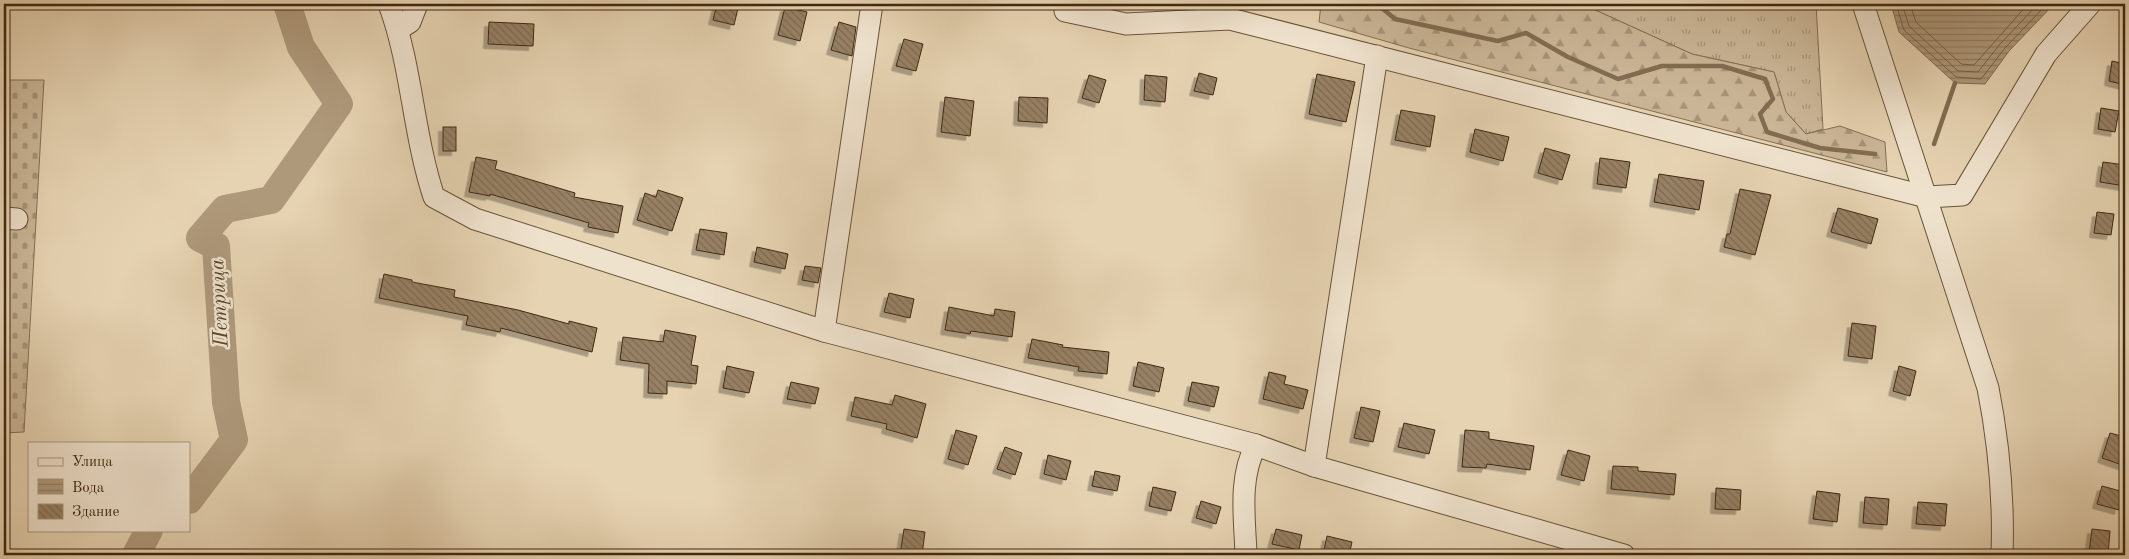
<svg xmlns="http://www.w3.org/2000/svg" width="2129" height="559" font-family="'Old Standard TT',serif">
<defs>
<pattern id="grass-tufts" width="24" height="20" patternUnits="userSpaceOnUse" patternTransform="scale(1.25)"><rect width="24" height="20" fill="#cab697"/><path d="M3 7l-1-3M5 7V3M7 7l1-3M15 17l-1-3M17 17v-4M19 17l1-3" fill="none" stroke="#a6947a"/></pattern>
<pattern id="forest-firs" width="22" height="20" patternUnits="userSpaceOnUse" patternTransform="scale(1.25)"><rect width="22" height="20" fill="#cab697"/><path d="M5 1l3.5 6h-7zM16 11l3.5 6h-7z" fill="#a6947a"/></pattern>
<pattern id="cemetery-stones" width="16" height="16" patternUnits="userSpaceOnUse" patternTransform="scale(1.25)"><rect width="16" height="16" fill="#cab697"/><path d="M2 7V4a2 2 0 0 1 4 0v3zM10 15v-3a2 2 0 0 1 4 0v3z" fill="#a6947a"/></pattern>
<pattern id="water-rules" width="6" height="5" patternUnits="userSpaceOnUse" patternTransform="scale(1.25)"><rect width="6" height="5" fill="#ae997b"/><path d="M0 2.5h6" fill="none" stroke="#8f7d63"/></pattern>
<pattern id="building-back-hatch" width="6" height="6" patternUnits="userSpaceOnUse" patternTransform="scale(1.25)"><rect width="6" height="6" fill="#978165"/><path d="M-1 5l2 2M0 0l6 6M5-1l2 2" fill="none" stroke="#7d6a52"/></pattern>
<filter id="shadow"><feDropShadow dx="-4.5" dy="4.5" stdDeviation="0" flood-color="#0004"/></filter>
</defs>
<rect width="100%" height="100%" fill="#e6d3b2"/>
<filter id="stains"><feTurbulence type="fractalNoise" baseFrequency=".004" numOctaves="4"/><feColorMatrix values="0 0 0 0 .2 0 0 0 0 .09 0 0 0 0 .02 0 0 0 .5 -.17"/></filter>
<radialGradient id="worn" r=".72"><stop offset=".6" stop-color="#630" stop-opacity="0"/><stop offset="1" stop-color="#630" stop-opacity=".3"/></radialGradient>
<path fill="url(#grass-tufts)" stroke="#866f54" d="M1582,4H1816L1823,129L1806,134L1786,112L1774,72L1692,54Z"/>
<path fill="url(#forest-firs)" stroke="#866f54" d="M1321,4H1582L1692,54L1774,72L1786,112L1806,134L1840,126L1885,142L1887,172L1409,48L1319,22Z"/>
<path fill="url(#cemetery-stones)" stroke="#866f54" d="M4,80H44L24,432L4,433Z"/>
<path fill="url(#water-rules)" stroke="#826c51" d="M1891,4H2054L2009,51L1985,84L1955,83L1899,32Z"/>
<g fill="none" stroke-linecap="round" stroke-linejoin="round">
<g stroke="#786046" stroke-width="1">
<path d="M1896,4L1904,30L1956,77L1981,79L2005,48L2047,4"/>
<path d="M1902,4L1909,26L1958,71L1978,72L2000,44L2038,4"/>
<path d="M1910,4L1916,22L1961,64L1974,65L2028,4"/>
</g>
<g stroke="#826c51" stroke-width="4.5">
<path d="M1377,4L1395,19L1498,41L1526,33L1568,57L1618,79L1662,66H1722L1765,79L1773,99L1760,114L1767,132L1820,148L1875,154"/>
<path d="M1934,144L1955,83"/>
</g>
<g stroke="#ae997b" stroke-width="28">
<path d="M189,500L234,440L226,402L216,246L200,238L225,209L271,200L339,104L301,47L287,4"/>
<path d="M136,555L149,530"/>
</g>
</g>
<g fill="url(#building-back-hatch)" stroke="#412811" filter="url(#shadow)">
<path d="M717,4H739L734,25L713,20Z"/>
<path d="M785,7L807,12L800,41L778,35Z"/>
<path d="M489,22L534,24L533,46L488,44Z"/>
<path d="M839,22L856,27L852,56L831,50Z"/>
<path d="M904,39L923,44L916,71L896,66Z"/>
<path d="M2112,61L2125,64V85L2109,81Z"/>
<path d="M1199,73L1217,78L1213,95L1194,91Z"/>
<path d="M1317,74L1355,82L1346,122L1309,114Z"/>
<path d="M1089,75L1106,80L1099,103L1082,98Z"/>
<path d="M1145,75L1167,77L1165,102L1144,100Z"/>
<path d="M945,97L974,101L970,136L941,132Z"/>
<path d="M1019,97L1048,98L1047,123L1018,121Z"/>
<path d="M2101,108L2119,111L2115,132L2098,129Z"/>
<path d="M1401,110L1435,116L1430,147L1395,140Z"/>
<rect x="443" y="127" width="13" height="24"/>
<path d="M1475,129L1509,137L1503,161L1470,152Z"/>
<path d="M1545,148L1570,155L1562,180L1538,173Z"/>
<path d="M476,157L497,161L495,169L575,193L574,197L623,206L618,233L588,227L589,223L490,194V196L469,192Z"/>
<path d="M1600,158L1630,162L1626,188L1597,184Z"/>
<path d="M2103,162L2125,165V186L2100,182Z"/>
<path d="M1659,174L1704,181L1699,210L1654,202Z"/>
<path d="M1740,189L1771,195L1755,255L1724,247L1727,234H1730Z"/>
<path d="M658,190L683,198L672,231L637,220L645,193L656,197Z"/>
<path d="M1838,208L1878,219L1871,244L1831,232Z"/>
<path d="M2097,212L2114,214L2111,235L2094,233Z"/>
<path d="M700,229L727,233L724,255L696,250Z"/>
<path d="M757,247L788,254L785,269L754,262Z"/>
<path d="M805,266L821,268L818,283L802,280Z"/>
<path d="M384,274L412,280V282L455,290L454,297L518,310L569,324V321L597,328L592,352L501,328L500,332L466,325L468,316L379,298Z"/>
<path d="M889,293L914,299L910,318L884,312Z"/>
<path d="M949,307L994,316L995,309L1015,312L1012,337L971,331L970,334L945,330Z"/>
<path d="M1852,323L1876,326L1872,359L1848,356Z"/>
<path d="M665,330L696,336L691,365L698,366L696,384L667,381V394L648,393L649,364L620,360L623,337L663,342Z"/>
<path d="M1032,339L1063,345L1062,347L1109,352L1107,374L1078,371L1079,367L1028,358Z"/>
<path d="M1138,362L1164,368L1159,392L1133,386Z"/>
<path d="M727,366L754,372L749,393L723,388Z"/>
<path d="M1899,366L1916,371L1910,396L1893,391Z"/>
<path d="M1269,372L1286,376L1284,384L1308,390L1303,409L1263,399Z"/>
<path d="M791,382L819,388L815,404L787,399Z"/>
<path d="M1192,382L1219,387L1214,407L1188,401Z"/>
<path d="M895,395L926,404L917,438L886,429L887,424L851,416L855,397L892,405Z"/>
<path d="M1361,407L1380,411L1373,442L1354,438Z"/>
<path d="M1404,423L1435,430L1429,454L1398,447Z"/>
<path d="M956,430L977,436L968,465L948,459Z"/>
<path d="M1465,430L1489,432V439L1534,446L1530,470L1487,464L1486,468L1462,467Z"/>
<path d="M2110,433L2125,437V466L2102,458Z"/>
<path d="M1005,447L1022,453L1015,475L997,469Z"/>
<path d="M1568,450L1590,456L1584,481L1561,475Z"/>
<path d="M1048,455L1071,461L1066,480L1044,474Z"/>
<path d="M1613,466L1638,467V471L1676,474L1674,495L1611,489Z"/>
<path d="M1095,471L1120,476L1117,491L1092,486Z"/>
<path d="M2102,486L2124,492L2119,510L2097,504Z"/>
<path d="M1153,487L1176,492L1171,511L1149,506Z"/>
<path d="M1716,488L1741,490L1740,510L1715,509Z"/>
<path d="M1817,491L1840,494L1837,522L1813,519Z"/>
<path d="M1865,497L1889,499L1887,525L1863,523Z"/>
<path d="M1201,501L1221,507L1216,524L1196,518Z"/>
<path d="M1918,502L1947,504L1945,526L1916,524Z"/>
<path d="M904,529L925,532L922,555H900Z"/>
<path d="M1276,529L1302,535L1299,550L1272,544Z"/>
<path d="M2092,529L2110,531L2108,555L2089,553Z"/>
<path d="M1327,536L1352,542L1349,555H1323Z"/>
</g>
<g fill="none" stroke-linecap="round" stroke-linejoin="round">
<defs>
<g id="minor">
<path d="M389,4C412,66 413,134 434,197L475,219L824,331L1256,445L1314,466L1624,555"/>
<path d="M1863,4L1988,388C1999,444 2004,498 2002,555"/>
<path d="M1065,11L1126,24L1230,19L1927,197L1962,195L2046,54L2090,4"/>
<path d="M399,29L410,22L417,4"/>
<path d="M4,218L17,219"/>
<path d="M824,331L872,4"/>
<path d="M1314,466L1377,56"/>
<path d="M1246,555C1245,519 1238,479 1256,445"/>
</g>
</defs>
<use href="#minor" stroke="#6a5339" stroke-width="23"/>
<use href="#minor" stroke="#efe2cd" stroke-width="21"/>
</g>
<g text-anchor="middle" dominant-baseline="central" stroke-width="5" stroke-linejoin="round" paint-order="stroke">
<g font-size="21" font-style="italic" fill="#5c442c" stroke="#efe2cd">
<text transform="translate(220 303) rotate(-93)">Петрица</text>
</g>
</g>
<rect width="2129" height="559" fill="none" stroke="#e6d3b2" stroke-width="20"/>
<rect x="5" y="5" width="2119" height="549" fill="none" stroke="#412811" stroke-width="2.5"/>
<rect x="10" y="10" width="2109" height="539" fill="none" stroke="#412811"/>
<rect x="28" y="442" width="162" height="90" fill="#efe2cd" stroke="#a99882"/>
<rect x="38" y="458" width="25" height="8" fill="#efe2cd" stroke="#a99882"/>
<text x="72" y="466" font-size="15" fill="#412811">Улица</text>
<rect x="38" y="479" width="25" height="15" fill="url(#water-rules)" stroke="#a99882"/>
<text x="72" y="492" font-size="15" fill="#412811">Вода</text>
<rect x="38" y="504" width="25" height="15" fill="url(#building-back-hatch)" stroke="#a99882"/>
<text x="72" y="516" font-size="15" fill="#412811">Здание</text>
<rect width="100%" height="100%" filter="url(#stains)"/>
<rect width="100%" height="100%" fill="url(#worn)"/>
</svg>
